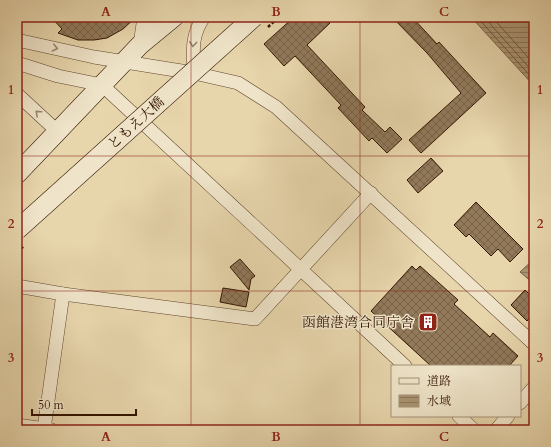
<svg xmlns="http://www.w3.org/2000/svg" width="551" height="447" font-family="Cardo,'Noto Serif JP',serif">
<defs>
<pattern id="water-rules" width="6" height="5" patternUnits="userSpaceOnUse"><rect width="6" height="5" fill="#aa9472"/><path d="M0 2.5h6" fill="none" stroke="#8b785b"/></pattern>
<pattern id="building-cross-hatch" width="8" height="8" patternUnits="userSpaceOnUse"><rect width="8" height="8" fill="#91795a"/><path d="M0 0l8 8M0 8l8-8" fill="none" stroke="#776248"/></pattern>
</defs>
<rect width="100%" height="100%" fill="#e7d5ac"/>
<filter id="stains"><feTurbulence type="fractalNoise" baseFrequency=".005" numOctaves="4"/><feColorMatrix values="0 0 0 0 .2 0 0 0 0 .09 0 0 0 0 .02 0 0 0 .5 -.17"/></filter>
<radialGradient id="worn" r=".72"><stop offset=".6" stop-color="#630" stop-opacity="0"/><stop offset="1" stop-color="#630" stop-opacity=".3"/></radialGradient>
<g fill="url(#water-rules)" stroke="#7b6245">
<path d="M471,17H534V86Z"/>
<path d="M534,259V284L520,272Z"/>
</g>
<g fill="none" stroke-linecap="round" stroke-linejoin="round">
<g stroke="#6f553a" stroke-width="1">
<path d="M477,17L534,80"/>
<path d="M484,17L534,73"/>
<path d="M492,17L534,64"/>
</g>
</g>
<g fill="url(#building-cross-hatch)" stroke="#341602">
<path d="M51,17H136L123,29L107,38L94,40H78L58,33L62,29Z"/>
<path d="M294,17H325L330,23L307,45L365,107L362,110L385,132L390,127L402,139L387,153L372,138L369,141L338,108L341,105L295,56L284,66L264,44Z"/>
<path d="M392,17H412L437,44L439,42L486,93L421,153L409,140L461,93L427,53Z"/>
<path d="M431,158L443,171L418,193L407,180Z"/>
<path d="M476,202L523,249L510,262L498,249L491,256L469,234L466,237L454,225Z"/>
<path d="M240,259L255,276L251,279L249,290L230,267Z"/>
<path d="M412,266L416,270L420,266L458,300L454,304L490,337L493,333L518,356L509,366H431L371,311Z"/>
<path d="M223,288L249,292L246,307L220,302Z"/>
<path d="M525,290L534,299V313L527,321L511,305Z"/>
</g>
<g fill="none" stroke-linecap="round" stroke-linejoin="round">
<defs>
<g id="street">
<path d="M17,40L94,57L194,73L238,83L276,107L534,344"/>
<path d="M140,45L143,24L151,17"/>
<path d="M17,63L58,76L102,85L405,366"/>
<path d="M194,73C193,51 191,35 204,17"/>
<path d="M17,94L58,132"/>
<path d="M17,286L63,294L255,319L371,193"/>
<path d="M520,403L534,387"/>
<path d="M459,416L474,430"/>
<path d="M17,425L52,430"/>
<path d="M44,429L63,294"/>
<path d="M496,430L508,416"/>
</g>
<path id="secondary" d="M17,174L140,45L174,17"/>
</defs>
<use href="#street" stroke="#61462c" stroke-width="14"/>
<use href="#secondary" stroke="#341602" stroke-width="20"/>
<use href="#street" stroke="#efe4c9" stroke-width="13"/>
<use href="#secondary" stroke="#efe4c9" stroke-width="19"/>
<defs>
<path id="secondary-bridge" d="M17,230L254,17"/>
</defs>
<use href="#secondary-bridge" stroke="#341602" stroke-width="20" stroke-linecap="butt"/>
<g stroke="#341602" stroke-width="2.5" stroke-dasharray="3 2" stroke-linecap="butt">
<path d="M268,27L279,17"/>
<path d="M17,252L24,246"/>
</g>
<use href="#secondary-bridge" stroke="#efe4c9" stroke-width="19"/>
</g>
<defs><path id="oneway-chevron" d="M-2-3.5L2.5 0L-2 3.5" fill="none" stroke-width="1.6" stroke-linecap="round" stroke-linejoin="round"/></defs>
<g stroke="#9b876f">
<use href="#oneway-chevron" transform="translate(193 44) rotate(96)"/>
<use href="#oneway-chevron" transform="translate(55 48) rotate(13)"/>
<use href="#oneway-chevron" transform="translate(38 113) rotate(-138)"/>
</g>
<path fill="none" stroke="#8f2418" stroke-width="1" stroke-opacity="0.55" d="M191,17V430M360,17V430M17,156H534M17,291H534"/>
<defs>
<symbol id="building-square" viewBox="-11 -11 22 22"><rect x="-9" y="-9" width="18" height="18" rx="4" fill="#8f2418" stroke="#efe4c9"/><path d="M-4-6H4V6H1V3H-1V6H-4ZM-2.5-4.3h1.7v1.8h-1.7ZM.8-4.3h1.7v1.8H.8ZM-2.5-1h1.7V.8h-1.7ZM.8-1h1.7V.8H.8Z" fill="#fff"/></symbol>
</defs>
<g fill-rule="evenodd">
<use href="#building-square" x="417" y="311" width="22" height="22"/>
</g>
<g text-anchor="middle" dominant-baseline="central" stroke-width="3" stroke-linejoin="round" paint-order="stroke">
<g font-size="14" fill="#341602" stroke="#efe4c9">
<text transform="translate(136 123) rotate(-42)">ともえ大橋</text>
</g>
<g font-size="14" fill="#341602" stroke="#efe4c9" text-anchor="end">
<text x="414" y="322">函館港湾合同庁舎</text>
</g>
</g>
<rect width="551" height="447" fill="none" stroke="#e7d5ac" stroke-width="44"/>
<rect x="391" y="365" width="130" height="52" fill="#efe4c9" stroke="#a49279"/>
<rect x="399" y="378" width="20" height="6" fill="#efe4c9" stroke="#a49279"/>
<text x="427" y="385" font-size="12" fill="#341602">道路</text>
<rect x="399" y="395" width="20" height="12" fill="url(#water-rules)" stroke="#a49279"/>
<text x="427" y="405" font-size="12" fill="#341602">水域</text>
<path d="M32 409v6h104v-6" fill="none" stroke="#341602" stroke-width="2"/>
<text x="38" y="409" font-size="12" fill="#341602" stroke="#efe4c9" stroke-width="3" paint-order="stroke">50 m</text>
<rect x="22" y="22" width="507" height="403" fill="none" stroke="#8f2418" stroke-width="1.5"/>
<g font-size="13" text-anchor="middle" font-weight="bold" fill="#8f2418">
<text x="106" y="16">A</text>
<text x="276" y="16">B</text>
<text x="444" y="16">C</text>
<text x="11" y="94">1</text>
<text x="540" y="94">1</text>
<text x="11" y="228">2</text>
<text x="540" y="228">2</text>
<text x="11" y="362">3</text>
<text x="540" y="362">3</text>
<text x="106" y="441">A</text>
<text x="276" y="441">B</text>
<text x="444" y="441">C</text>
</g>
<rect width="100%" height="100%" filter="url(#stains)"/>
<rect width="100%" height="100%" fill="url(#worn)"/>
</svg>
